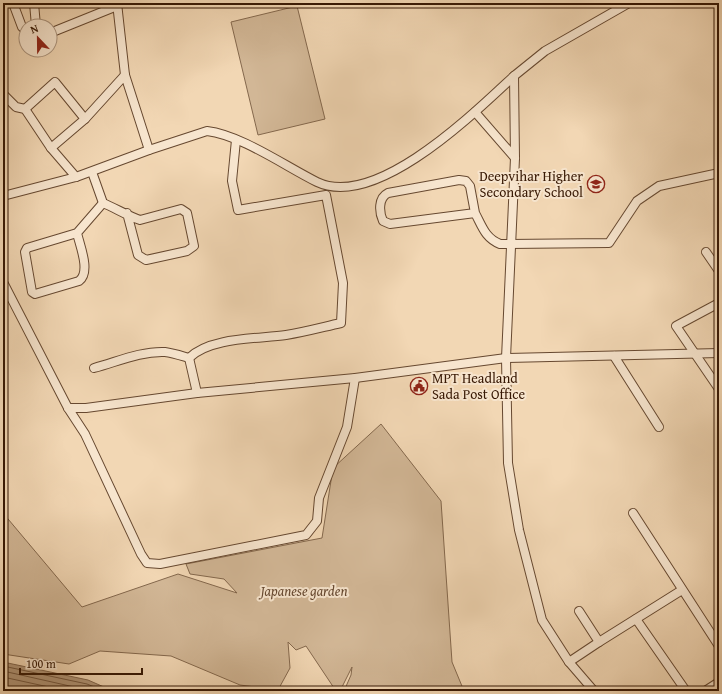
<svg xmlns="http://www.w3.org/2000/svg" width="722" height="694" font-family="'Gentium Book Plus',serif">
<rect width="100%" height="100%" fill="#f2d7b4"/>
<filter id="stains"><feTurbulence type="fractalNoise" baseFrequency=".005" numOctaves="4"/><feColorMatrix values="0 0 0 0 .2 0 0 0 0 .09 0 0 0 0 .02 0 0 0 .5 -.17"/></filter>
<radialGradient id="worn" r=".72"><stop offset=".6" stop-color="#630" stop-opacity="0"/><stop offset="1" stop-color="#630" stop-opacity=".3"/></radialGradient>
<g fill="#d2b796" stroke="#84684d">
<path d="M297,6L325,119L258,135L231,22Z"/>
<path d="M381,424L441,501L452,662L464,691H344L351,675L352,667L340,691H336L306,646L296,650L288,642L290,668L278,690L240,685L171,656L100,651L69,664L3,654V513L82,607L178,574L237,593L224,579L190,574L186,564L322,538L333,468Z"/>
</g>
<path fill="#b29678" stroke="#81644a" d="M3,662L88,680L113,691H3Z"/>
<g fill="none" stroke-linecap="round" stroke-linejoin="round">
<g stroke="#74573e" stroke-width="1">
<path d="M3,666L87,684L104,691"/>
<path d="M3,671L92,691"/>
<path d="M3,677L67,691"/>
</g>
<defs>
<g id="minor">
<path d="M13,3L22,27L26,31"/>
<path d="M34,3L36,26"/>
<path d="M117,3L125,75"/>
<path d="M50,33L117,6"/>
<path d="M3,94L16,107L25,109L51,148L76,177"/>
<path d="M25,109L55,82L85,119"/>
<path d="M475,112L515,158"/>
<path d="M51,148L85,119L125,75L149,150"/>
<path d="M92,172L103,203C115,208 128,216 140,220L181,209L187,213L194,246L187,251L146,260L138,255L127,213"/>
<path d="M3,196L76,177L149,150L207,131C241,135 285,166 317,182C376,210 474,113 514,76"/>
<path d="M475,213L470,186L466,181L459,180L388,193C378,198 379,212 383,221L390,224L475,213C482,226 485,238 500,244L609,243L637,201L659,186L719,173"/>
<path d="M77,233C80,246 91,272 79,281L35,294L32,292L25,252L27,248L77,233L103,203"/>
<path d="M706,252L719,271"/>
<path d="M3,282L68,408L85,434L141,554L147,563L160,564L306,535L317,521L319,498L347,427L355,378"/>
<path d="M719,303L676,326L719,389"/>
<path d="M614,356L659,427"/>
<path d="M189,358C210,337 258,339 286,335C305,332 323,327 341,323L343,283L326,195L238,210L232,181L236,140"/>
<path d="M189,358L197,393"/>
<path d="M94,368C117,362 140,351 165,352C173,353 182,356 189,358"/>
<path d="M68,408H86L197,393L355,378L506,358L719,353"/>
<path d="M633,513L719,646"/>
<path d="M636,619L686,691"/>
<path d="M599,642L682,590"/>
<path d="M569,662L599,642L579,611"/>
<path d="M594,691L569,662L542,620L519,530L508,463L506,358L515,158L514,76L545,51L629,3"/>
<path d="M705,691L719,682"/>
</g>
</defs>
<use href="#minor" stroke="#664830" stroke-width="10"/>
<use href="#minor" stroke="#f7e5ce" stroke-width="8"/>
</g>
<defs>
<symbol id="school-ring" viewBox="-11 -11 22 22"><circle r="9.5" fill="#f7e5ce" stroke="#8f2418" stroke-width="1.5"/><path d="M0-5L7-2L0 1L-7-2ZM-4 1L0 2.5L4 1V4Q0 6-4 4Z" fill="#8f2418"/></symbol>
<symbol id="civic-ring" viewBox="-11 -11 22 22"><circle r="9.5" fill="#f7e5ce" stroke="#8f2418" stroke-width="1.5"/><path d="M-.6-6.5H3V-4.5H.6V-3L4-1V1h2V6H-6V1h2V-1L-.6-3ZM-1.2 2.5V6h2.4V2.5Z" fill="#8f2418"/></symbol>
</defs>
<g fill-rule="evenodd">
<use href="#school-ring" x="586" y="174" width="20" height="20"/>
<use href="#civic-ring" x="409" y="376" width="20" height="20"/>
</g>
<g text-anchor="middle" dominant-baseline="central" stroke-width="4" stroke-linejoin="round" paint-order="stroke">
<g font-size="14" fill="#371804" stroke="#f7e5ce" text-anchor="end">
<text x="583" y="176">Deepvihar Higher<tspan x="583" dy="16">Secondary School</tspan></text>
<text x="432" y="378" text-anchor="start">MPT Headland<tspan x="432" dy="16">Sada Post Office</tspan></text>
</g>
<g font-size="14" font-style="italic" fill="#664830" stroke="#f7e5ce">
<text x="304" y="591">Japanese garden</text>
</g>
</g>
<rect width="722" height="694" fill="none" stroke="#f2d7b4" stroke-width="16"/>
<rect x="4" y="4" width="714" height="686" fill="none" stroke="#371804" stroke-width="2"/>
<rect x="8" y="8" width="706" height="678" fill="none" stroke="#371804"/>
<g transform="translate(38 38) rotate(338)"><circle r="19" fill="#f7e5ce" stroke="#aa937d"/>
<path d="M0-3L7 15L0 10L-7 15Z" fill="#8f2418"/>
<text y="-6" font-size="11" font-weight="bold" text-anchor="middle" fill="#371804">N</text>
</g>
<path d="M20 668v6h122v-6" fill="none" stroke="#371804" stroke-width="2"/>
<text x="26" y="668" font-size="12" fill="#371804" stroke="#f7e5ce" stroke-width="3" paint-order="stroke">100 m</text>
<rect width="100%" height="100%" filter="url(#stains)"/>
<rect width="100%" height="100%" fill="url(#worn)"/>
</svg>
